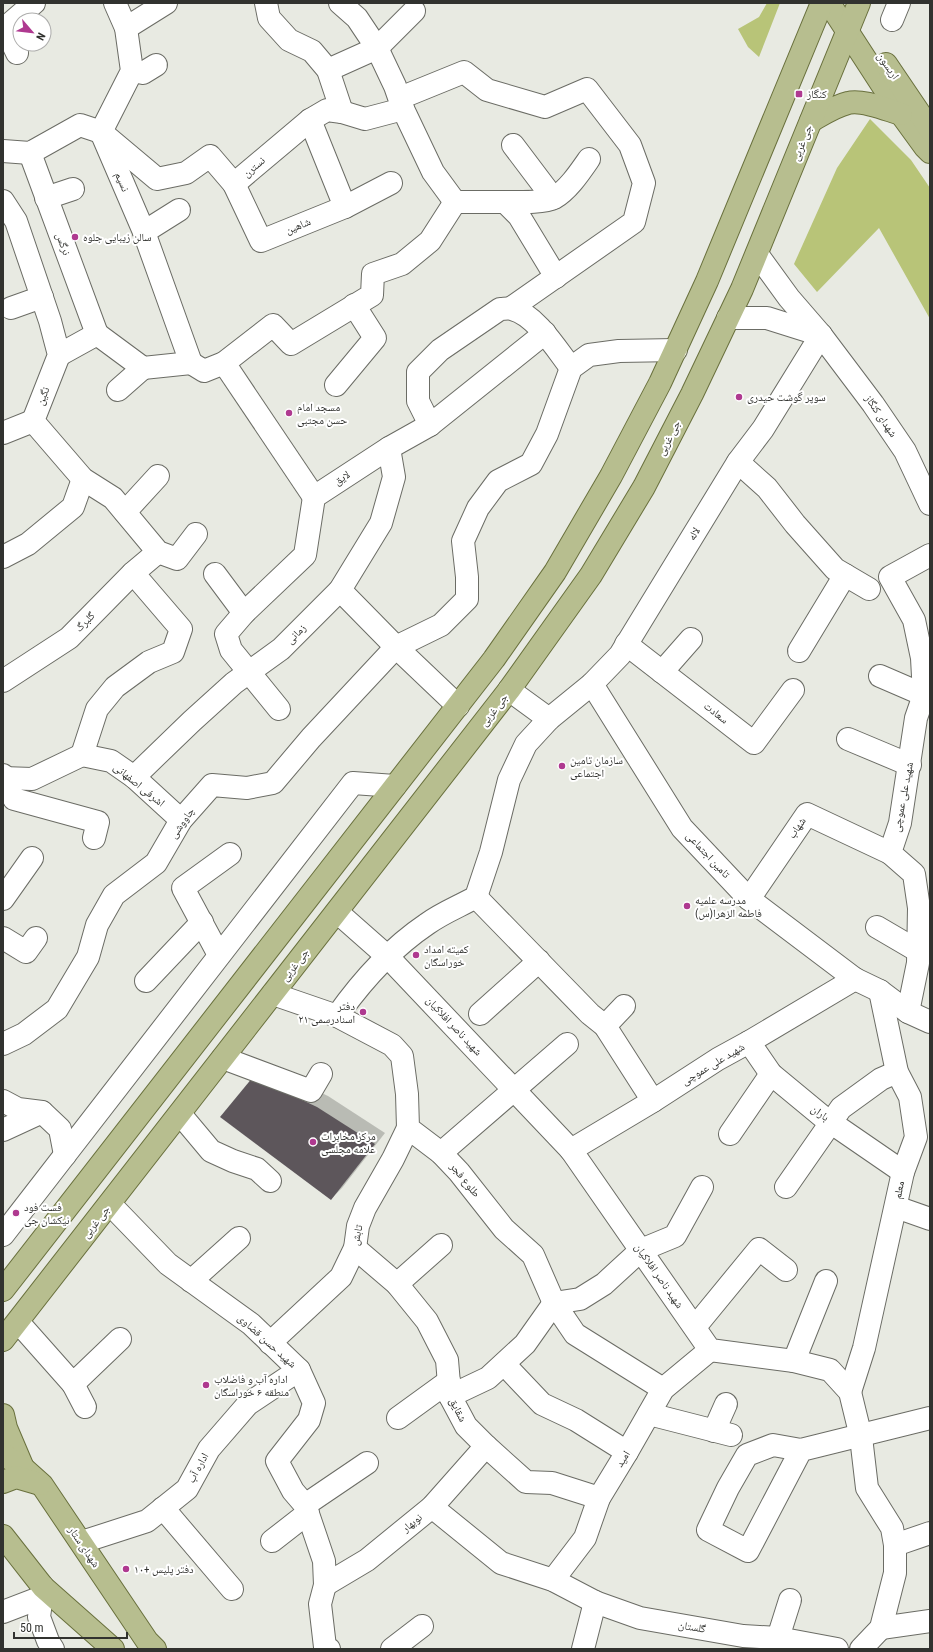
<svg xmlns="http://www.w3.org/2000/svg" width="933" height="1652" font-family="'Roboto Condensed','Noto Naskh Arabic',sans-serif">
<rect width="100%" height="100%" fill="#e8eae2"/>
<g fill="#b8c478">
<path d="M767,3H780L759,57L748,47L738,29L759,17Z"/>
<path d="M870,119L911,160L930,188V319L879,228L817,292L794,264L837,168Z"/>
</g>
<path fill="#0003" d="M265,1066L328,1096L385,1133L342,1188L331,1199Z"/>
<path fill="#5d565b" d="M253,1077L317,1107L375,1144L331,1200L220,1117Z"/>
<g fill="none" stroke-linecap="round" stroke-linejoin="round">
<defs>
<g id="minor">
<path d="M115,3L126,28L132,71L101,132L144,232L191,363"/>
<path d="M266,3L269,18L289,40L312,51L328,70L342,112"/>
<path d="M340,3L357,18L377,48L395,86L403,109L433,172L455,202H505L519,216L556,277"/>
<path d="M892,20L899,3"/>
<path d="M126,28L166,3"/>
<path d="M17,53L5,28L34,3"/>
<path d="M328,70L377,48L414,11"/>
<path d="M132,71L143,73L156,65"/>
<path d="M400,98L464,72L487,90L545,107L587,89L630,145L644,183L634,222L511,308"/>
<path d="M310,120L345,207"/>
<path d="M513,145L553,198"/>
<path d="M3,151L30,153L80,125L101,132L157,179L186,173L210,156L234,184L310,120L327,110L342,112L365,119L403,109"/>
<path d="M30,153L97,334"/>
<path d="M234,184L261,241L345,207L391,183"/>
<path d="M46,198L73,189"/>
<path d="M3,201L16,221L50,321L59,355L33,421L83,479L113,498L158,552L177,559L196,534"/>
<path d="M505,202C517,202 544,203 554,198C568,190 580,172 589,159"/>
<path d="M144,232L179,210"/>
<path d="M757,254L789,298L821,335L873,404L905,451L930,504"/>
<path d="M11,308L42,297"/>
<path d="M728,318H767L821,335"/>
<path d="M59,355L97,334L143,368L191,363"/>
<path d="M191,363L204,371L224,363L273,325L291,344L372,295L373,274L402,264L430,241L455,202"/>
<path d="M224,363L314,497"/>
<path d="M336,385L375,338L354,305"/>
<path d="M118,390L143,368"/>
<path d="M430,425L418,401V372L440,350L500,309C504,309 508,308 512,309C536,315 557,350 571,368"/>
<path d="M3,433L33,421"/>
<path d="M738,462L767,488L795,524L835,569L869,589"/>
<path d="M125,512L158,476"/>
<path d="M3,557L28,544L73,507L83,479"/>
<path d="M215,574L244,613"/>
<path d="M340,590L396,647L458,706"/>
<path d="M626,644L754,743L793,690"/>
<path d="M799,651L845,575"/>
<path d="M662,672L691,639"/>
<path d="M880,676L924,695"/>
<path d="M3,681L69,638L133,573L158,552"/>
<path d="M592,684L682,828L749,899L855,979L880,991L908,1012L930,1022"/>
<path d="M509,690L549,719"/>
<path d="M279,709L231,650L226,634L244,613L305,555L314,497L389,448L430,425L545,333"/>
<path d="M848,739L910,765"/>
<path d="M82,755L97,709L115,687L149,662L173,652L181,629L133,573"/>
<path d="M3,775L14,799L98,822L94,838"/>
<path d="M134,777L192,721L234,683L281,649L340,590L381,523L394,477L389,448"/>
<path d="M3,778L32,779L82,755L111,761L134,777L181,820"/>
<path d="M476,897L590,1014L605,1026L653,1101"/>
<path d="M3,899L32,858"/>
<path d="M749,899L807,814L890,853"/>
<path d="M337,912L388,957L571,1150L710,1350L794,1361L830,1370L850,1392L861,1437L867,1488L892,1528L895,1545V1573L881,1628L861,1649"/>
<path d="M877,927L918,951"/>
<path d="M3,938L26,952L36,938"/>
<path d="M219,955L183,888L230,854"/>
<path d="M146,981L202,922"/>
<path d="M273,994L337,1016L392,1045L402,1056L407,1094L408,1128L441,1153L459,1172L504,1229L533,1255L554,1303L575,1334L663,1389"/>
<path d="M908,1012L918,963L919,908L914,874L890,853L900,823L916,718L924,695L922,658L914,620L890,577L930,555"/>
<path d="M480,1014L539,961"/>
<path d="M337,1016C361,982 393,947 427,924C442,913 460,906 476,897L491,852L509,780L526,744L549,719L592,684L620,655L738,462L763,429L821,335"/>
<path d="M605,1026L624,1006"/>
<path d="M749,1042L771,1074L823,1117L903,1172"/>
<path d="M3,1044L24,1034L57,1009L88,957L97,925L114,895L156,863L181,820L212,785L247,788L273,783L311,738L396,647L441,625L467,599V577L463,541L478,508L498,481L531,464L547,434L571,368L589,355L619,351L676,350"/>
<path d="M223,1058L311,1091L321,1074"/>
<path d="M3,1101L18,1109L42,1112L60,1129L65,1155"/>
<path d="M180,1114L211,1151L233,1161L257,1169L270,1181"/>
<path d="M3,1130L42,1112"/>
<path d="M730,1134L771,1074"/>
<path d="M571,1150L653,1101L718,1059L749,1042L855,979"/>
<path d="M441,1153L567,1044"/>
<path d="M786,1187L841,1108L881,1079L897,1072"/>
<path d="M110,1204L168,1264L251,1324L299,1370L314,1403L309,1420L277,1461L293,1491L305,1505L324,1561L325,1585L320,1604L325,1647L329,1649"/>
<path d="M896,1207L930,1219"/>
<path d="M3,1235L353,783L395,786"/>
<path d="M355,1248L397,1284L427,1321L447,1360L450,1396L466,1426L486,1446L526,1482L552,1483L599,1498"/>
<path d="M191,1281L239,1238"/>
<path d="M397,1284L441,1245"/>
<path d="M18,1322L73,1384L120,1339"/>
<path d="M695,1327L759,1249L786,1270"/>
<path d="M270,1343L341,1277L355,1248L358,1226L365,1208L393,1159L408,1128"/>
<path d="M794,1361L826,1281"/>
<path d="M504,1364L542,1404L576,1420L627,1452"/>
<path d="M73,1384L85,1407"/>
<path d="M850,1392L864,1348L903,1172L916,1137L910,1097L897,1072L880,991"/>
<path d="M450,1396L488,1378L525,1344L554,1303L580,1299L604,1284L641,1250L675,1236L702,1187"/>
<path d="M649,1414L731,1435"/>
<path d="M398,1418L449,1381"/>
<path d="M714,1431L726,1404"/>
<path d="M801,1450L748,1551L708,1530L728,1488L747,1455L773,1445L801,1450L930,1418"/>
<path d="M305,1505L367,1463"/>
<path d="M432,1507L501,1563L553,1580L595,1602L640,1618L743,1636L778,1638L837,1649"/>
<path d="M163,1508L232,1589"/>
<path d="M272,1541L308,1513"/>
<path d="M82,1542L147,1521L187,1489L209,1449L248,1404L299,1370"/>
<path d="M895,1545L930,1533"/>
<path d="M553,1580L585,1538L599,1498L627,1452L663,1389L710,1350"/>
<path d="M325,1585L367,1560L432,1507L486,1446"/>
<path d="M43,1587L39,1617L48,1641L53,1649"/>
<path d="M3,1612L42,1597"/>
<path d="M881,1628L930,1621"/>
<path d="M778,1638L790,1600"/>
<path d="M392,1649L422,1626"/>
<path d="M583,1649L595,1602"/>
</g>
<g id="major">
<path d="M829,3L901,114L925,147L930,152"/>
<path d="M886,64L930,129"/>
<path d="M811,121C823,114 835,106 848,103C862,99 887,110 901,114"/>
<path d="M3,1290L494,659L555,572L611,476L660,383L707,281L822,3"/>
<path d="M3,1340L509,690L591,575L644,487L692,394L742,289L859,3"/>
<path d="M3,1415L6,1428L23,1468"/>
<path d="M3,1454L23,1468L42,1485L147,1641L155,1649"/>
<path d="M3,1482L16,1477L40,1484"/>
<path d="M3,1536L43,1587L113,1649"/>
</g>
</defs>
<use href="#minor" stroke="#6b6c65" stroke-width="24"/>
<use href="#major" stroke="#69703d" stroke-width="24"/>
<use href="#minor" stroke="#fff" stroke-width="22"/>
<use href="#major" stroke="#b7be8f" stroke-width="22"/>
</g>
<g fill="#af3990" stroke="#fff" stroke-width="1.5">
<rect x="795" y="90" width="8" height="8" rx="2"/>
<circle cx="75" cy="237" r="4"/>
<circle cx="739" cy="397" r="4"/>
<circle cx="289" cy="413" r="4"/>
<circle cx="562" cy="766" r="4"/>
<circle cx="687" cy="906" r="4"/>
<circle cx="416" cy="955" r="4"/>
<circle cx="363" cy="1012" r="4"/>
<circle cx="313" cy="1142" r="4"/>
<circle cx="16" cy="1213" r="4"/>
<circle cx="206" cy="1385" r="4"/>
<circle cx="126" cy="1569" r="4"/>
</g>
<g text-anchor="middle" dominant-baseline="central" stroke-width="4" stroke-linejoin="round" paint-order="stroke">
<g font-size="11" fill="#31322f" stroke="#fff">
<text transform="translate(888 66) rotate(56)">اریسون</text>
<text transform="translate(802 143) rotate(-68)">جی غربی</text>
<text transform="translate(254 167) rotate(-40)">نسترن</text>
<text transform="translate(122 182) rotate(67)">نسیم</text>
<text transform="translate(298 226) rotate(-22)">شاهین</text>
<text transform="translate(63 244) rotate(70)">نرگس</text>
<text transform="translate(43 396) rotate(-69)">نگین</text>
<text transform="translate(881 416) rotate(56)">شهدای کنگاز</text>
<text transform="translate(669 438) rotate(-63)">جی غربی</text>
<text transform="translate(342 478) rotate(-33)">لایق</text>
<text transform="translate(694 534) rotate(-59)">لاله</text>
<text transform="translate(85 622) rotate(-45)">گلبرگ</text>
<text transform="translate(296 634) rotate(-45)">زمانی</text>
<text transform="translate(494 710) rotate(-52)">جی غربی</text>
<text transform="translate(716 713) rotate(38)">سعادت</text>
<text transform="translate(139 785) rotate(39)">اشرفی اصفهانی</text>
<text transform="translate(903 797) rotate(-79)">شهید علی عموچی</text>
<text transform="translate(182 823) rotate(-55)">چاووشی</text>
<text transform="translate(797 828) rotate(-56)">شهاب</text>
<text transform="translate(708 855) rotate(47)">تامین اجتماعی</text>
<text transform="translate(295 965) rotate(-52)">جی غربی</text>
<text transform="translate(454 1026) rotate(47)">شهید ناصر افلاکیان</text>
<text transform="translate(713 1064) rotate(-31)">شهید علی عموچی</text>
<text transform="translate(820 1113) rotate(36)">باران</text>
<text transform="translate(465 1180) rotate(51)">طلوع فجر</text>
<text transform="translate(899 1190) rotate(-79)">معلم</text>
<text transform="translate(96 1222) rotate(-52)">جی غربی</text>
<text transform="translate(357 1235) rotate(-78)">تابش</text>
<text transform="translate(659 1276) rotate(55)">شهید ناصر افلاکیان</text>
<text transform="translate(267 1341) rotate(42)">شهید حسن قضاوی</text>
<text transform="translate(458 1410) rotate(64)">شقایق</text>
<text transform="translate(623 1459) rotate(-57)">امید</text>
<text transform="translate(198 1468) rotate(-62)">اداره آب</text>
<text transform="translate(412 1523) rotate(-39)">نوبهار</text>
<text transform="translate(84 1547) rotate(56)">شهدای ستار</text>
<text transform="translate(692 1627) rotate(10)">گلستان</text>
</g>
<g font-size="11" fill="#31322f" stroke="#fff" text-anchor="start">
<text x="807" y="94">کنگاز</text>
<text x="83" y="237">سالن زیبایی جلوه</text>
<text x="747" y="397">سوپر گوشت حیدری</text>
<text x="297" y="407">مسجد امام<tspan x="297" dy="13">حسن مجتبی</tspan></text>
<text x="570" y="760">سازمان تامین<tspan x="570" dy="13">اجتماعی</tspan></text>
<text x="695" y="900">مدرسه علمیه<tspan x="695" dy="13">فاطمه الزهرا(س)</tspan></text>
<text x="424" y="949">کمیته امداد<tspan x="424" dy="13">خوراسگان</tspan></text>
<text x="355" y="1006" text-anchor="end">دفتر<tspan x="355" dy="13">اسنادرسمی ۲۱</tspan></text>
<text x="321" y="1136">مرکز مخابرات<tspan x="321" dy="13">علامه مجلسی</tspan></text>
<text x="24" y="1207">فست فود<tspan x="24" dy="13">نیکشان جی</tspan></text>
<text x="214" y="1379">اداره آب و فاضلاب<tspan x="214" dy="13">منطقه ۶ خوراسگان</tspan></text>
<text x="134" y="1569">دفتر پلیس +۱۰</text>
</g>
</g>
<rect width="933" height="1652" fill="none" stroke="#31322f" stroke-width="8"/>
<g transform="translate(32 32) rotate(118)"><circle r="19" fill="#ffffff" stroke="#adadac"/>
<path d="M0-3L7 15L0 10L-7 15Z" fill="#af3990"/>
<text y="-6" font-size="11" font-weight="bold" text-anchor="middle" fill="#31322f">N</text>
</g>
<path d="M14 1632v6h113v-6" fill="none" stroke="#31322f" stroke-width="2"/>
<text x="20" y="1632" font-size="12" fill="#31322f" stroke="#ffffff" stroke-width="3" paint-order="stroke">50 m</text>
</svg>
